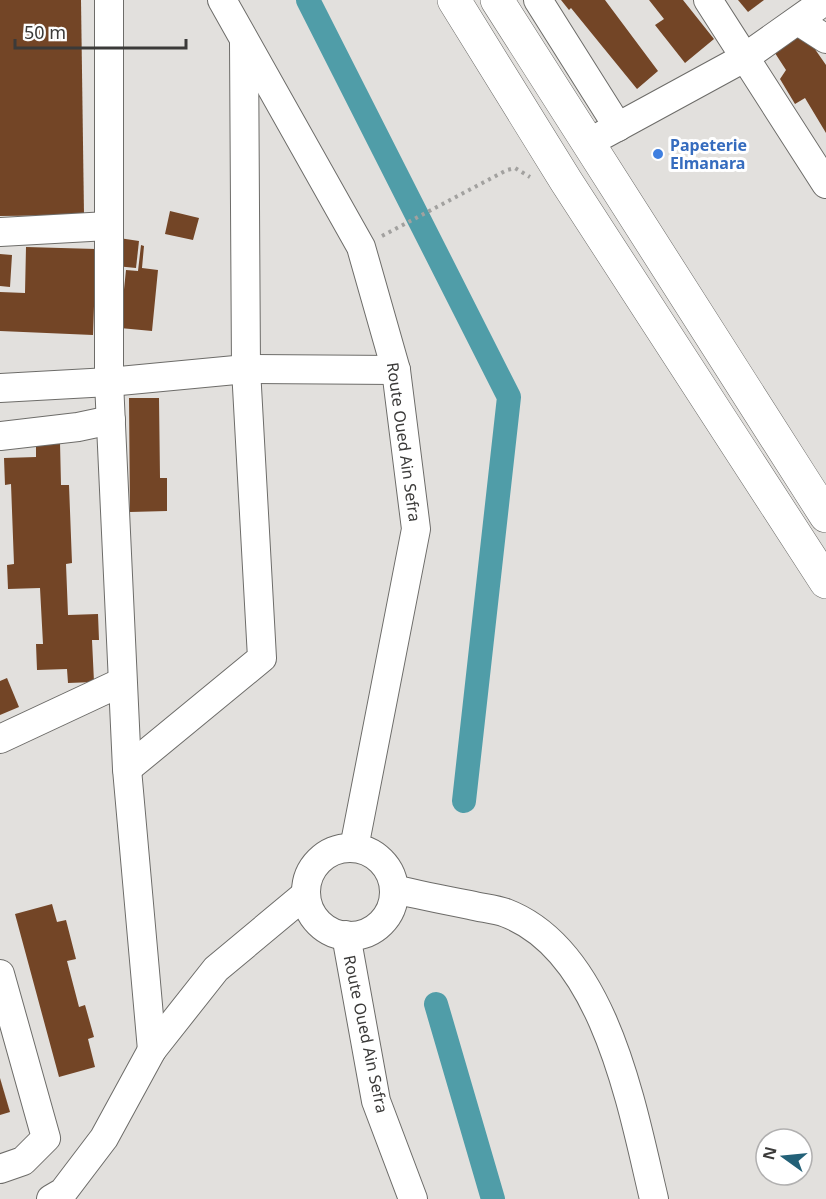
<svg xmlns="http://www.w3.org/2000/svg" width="826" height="1199" font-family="'Noto Sans',sans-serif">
<rect width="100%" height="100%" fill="#e2e0dd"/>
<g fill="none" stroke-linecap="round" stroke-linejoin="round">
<g stroke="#509da8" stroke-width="24">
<path d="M308,0L509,397L464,801"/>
<path d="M436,1004L493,1199"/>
</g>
</g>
<g fill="#734526">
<path d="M0,0H81L84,215L0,216Z"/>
<path d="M561,0H605L658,71L637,89L571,8L569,10Z"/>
<path d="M649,0H683L714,39L685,63L655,25L664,19Z"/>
<path d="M738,0H764L748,12Z"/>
<path d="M803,32L826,65V133L805,98L795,104L780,79L786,70L773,50Z"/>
<path d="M170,211L199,218L193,240L165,234Z"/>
<path d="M119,238L139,241L136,268L116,266Z"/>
<path d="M141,245L144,246L142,268L158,270L152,331L120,328L126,270L138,271Z"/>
<path d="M26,247L96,249L93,335L0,331V292L25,293Z"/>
<path d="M0,254L12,255L10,287L0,286Z"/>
<path d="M129,398H159L160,478H167V511L130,512Z"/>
<path d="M60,442L61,485H69L72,563L66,564L68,615L98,614L99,640H92L94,682L68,683L67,669L37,670L36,644H43L40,588L8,589L7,565L14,564L11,484L5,485L4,458L36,457V443Z"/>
<path d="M7,678L19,707L0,715V681Z"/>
<path d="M52,904L57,922L66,920L76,959L67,961L79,1007L85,1005L94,1037L88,1039L95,1067L59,1077L15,914Z"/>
<path d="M0,1078L10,1112L0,1115Z"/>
</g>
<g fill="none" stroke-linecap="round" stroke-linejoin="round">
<defs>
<g id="minor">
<path d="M109,0V382L127,769L152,1050"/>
<path d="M222,0L361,247L396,370L416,529L354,848"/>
<path d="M538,0L618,127"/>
<path d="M708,0L826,184"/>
<path d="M798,21L826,39"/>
<path d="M588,143L744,58L826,0"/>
<path d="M0,232L108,226"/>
<path d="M0,388L109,382L246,369L396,370"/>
<path d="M0,436L78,427L111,420"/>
<path d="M0,739L122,682"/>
<path d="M127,769L262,658L246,369L244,43"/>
<circle cx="350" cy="892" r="44"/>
<path d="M394,889C419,895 444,900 470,905C481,908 495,909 506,913C605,951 632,1107 654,1199"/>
<path d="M346,935L376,1101L413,1199"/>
<path d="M0,974L46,1138L23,1161L0,1169"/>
<path d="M51,1199L63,1192L104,1138L152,1050L216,969L306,894"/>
</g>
<g id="major">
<path d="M454,0L566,181L826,582"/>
<path d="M497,0L826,516"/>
</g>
</defs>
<use href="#minor" stroke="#6d6c69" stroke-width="30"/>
<use href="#major" stroke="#6d6c69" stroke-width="34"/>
<path stroke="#a2a19f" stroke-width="4" stroke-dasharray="3 4.5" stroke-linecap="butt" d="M382,236L507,170L515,168L530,177"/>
<use href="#minor" stroke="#fff" stroke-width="28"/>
<use href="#major" stroke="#fff" stroke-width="33"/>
</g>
<circle fill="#3f7fe0" stroke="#fff" stroke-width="2" cx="658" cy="154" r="6"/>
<g text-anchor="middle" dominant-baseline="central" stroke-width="6" stroke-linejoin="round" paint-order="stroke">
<g font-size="16" font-weight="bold" fill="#366cbe" stroke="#fff" text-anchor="start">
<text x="670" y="145">Papeterie<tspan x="670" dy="18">Elmanara</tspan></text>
</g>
<g font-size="16" fill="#3b3a39" stroke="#fff">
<text transform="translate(404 442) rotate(82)">Route Oued Ain Sefra</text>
<text transform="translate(366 1034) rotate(78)">Route Oued Ain Sefra</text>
</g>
</g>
<g transform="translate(784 1157) rotate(285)"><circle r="28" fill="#ffffff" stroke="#b1b0b0" stroke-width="1.5"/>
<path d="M0-4.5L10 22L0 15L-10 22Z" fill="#236178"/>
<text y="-9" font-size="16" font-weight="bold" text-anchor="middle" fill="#3b3a39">N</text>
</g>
<path d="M15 39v9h171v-9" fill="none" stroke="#3b3a39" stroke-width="3"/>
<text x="24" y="39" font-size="18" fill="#3b3a39" stroke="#ffffff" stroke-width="4.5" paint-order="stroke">50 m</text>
</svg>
